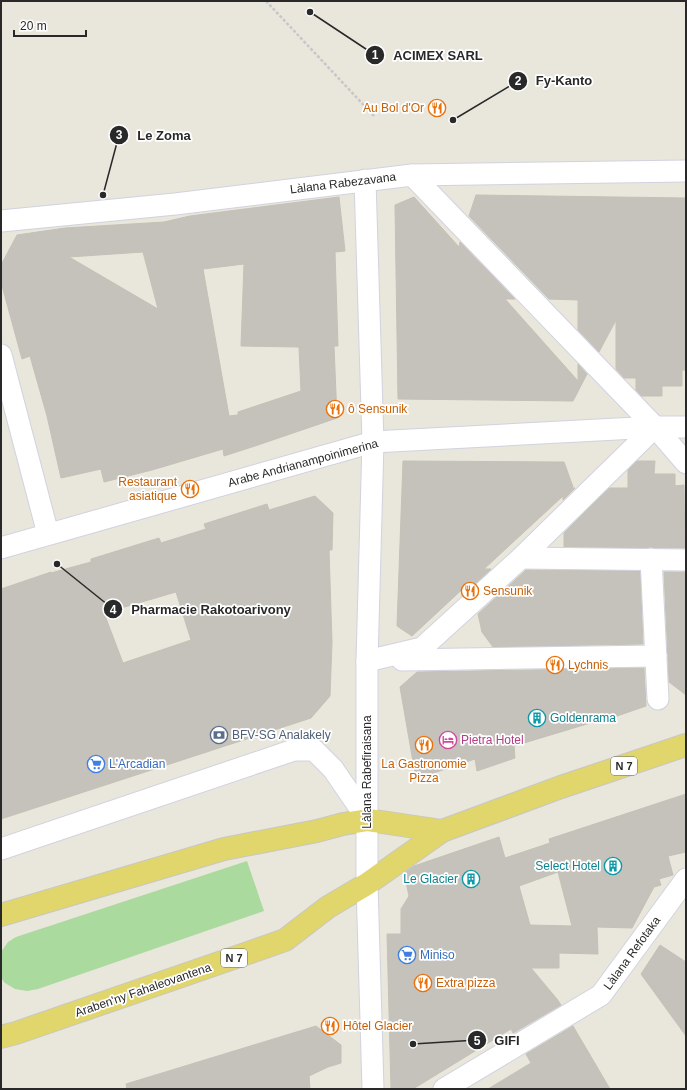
<svg xmlns="http://www.w3.org/2000/svg" width="687" height="1090" font-family="Helvetica,sans-serif">
<rect width="100%" height="100%" fill="#e9e6dc"/>
<path fill="#aada9e" d="M247,861L264,911L38,989L27,991L15,989L5,983L1,978V952L8,942L16,937Z"/>
<g fill="#c5c2bc" stroke="#c4c1b6" fill-rule="evenodd">
<path d="M476,195L686,198V370H682V386H662V396H641L636,390V378H624L616,369V320L599,352L578,330V300L549,299L469,216Z"/>
<path d="M339,197L345,251L335,252L338,346H334L337,418L258,445L224,456L223,449L152,470L104,482L101,469L61,478L47,416L30,356L22,359L1,282V265L17,235L65,228L164,222L190,216ZM143,252L158,309L69,257ZM244,264L241,346L299,347L301,391L238,412V415L229,416L203,269Z"/>
<path d="M414,197L459,247L460,242L515,299H505L578,381V364L587,374L573,401L398,399L395,205Z"/>
<path d="M403,461L564,462L573,487L572,488H575L563,500V496L484,569H491L471,588L469,583L412,636L397,626Z"/>
<path d="M637,461H655L654,474H675V486L684,485L685,548L564,547V533L609,488H628V470Z"/>
<path d="M315,496L333,513L332,550H329L332,642L330,696L311,718L1,819V589L51,572V573L91,562V559L159,538L161,543L206,529L204,524L267,504L269,510ZM176,592L191,640L123,663L104,613Z"/>
<path d="M526,570L640,571L643,644L493,647L482,632L478,614Z"/>
<path d="M664,572H686V695L669,682Z"/>
<path d="M644,668L646,706L597,723V721L514,746L515,758L477,771L475,759L416,779L400,687L417,672Z"/>
<path d="M686,794V852L668,856L673,875L659,879L661,885L654,887L632,928L597,927L598,954L559,953V968H531L557,999L561,1005L513,1033L511,1029L413,1089H391L387,934H401V909L409,896L404,873L414,866L499,837L505,858L550,843L549,839ZM558,872L572,926L530,925L519,886Z"/>
<path d="M660,945L686,962V1036L641,974Z"/>
<path d="M316,1026L341,1045V1063L328,1067L309,1076L310,1089H127L126,1084Z"/>
<path d="M573,1026L610,1089H488L531,1063L526,1054Z"/>
</g>
<g fill="none" stroke-linecap="round" stroke-linejoin="round">
<defs>
<g id="street">
<path d="M412,175L655,427L686,463"/>
<path d="M365,180L373,442L367,661V884L373,1089"/>
<path d="M1,221L175,204L412,175L686,171"/>
<path d="M1,355L48,534"/>
<path d="M1,548L373,442L655,427H686"/>
<path d="M521,558L686,560"/>
<path d="M651,559L658,699"/>
<path d="M402,660L656,656"/>
<path d="M367,661L422,648L521,558L655,427"/>
<path d="M1,849L294,750H314L333,769L368,820"/>
<path d="M444,1089L601,995L686,879"/>
</g>
<g id="primary">
<path d="M1,915L224,849L317,831L343,824L368,820L442,831"/>
<path d="M1,1037L16,1033L248,953L285,940L328,907L367,884L442,831L561,787L686,745"/>
</g>
</defs>
<use href="#street" stroke="#d2d2e0" stroke-width="23"/>
<use href="#primary" stroke="#c7c7c7" stroke-width="24"/>
<path stroke="#c7c7c7" stroke-width="2.5" stroke-dasharray="3 2" stroke-linecap="butt" d="M266,1L374,116"/>
<use href="#street" stroke="#fff" stroke-width="21"/>
<use href="#primary" stroke="#e0d66b" stroke-width="22"/>
</g>
<defs>
<symbol id="restaurant-ring" viewBox="-11 -11 22 22"><circle r="9.5" fill="#fff" stroke="#e8710a" stroke-width="1.5"/><path d="M-5-6h1v4h1v-4h1v4h1v-4h1v5L-1.5 .5V6h-2V.5L-5-1ZM5-6V6H3V1.5H1.5Q1.5-4 5-6Z" fill="#e8710a"/></symbol>
<symbol id="building-ring" viewBox="-11 -11 22 22"><circle r="9.5" fill="#fff" stroke="#0f9aa8" stroke-width="1.5"/><path d="M-4-6H4V6H1V3H-1V6H-4ZM-2.5-4.3h1.7v1.8h-1.7ZM.8-4.3h1.7v1.8H.8ZM-2.5-1h1.7V.8h-1.7ZM.8-1h1.7V.8H.8Z" fill="#0f9aa8"/></symbol>
<symbol id="bank-ring" viewBox="-11 -11 22 22"><circle r="9.5" fill="#fff" stroke="#5c6f8a" stroke-width="1.5"/><path d="M-6-4H6V4H-6ZM0-2.3a2.3 2.3 0 1 0 0 4.6a2.3 2.3 0 1 0 0-4.6Z" fill="#5c6f8a"/></symbol>
<symbol id="hotel-ring" viewBox="-11 -11 22 22"><circle r="9.5" fill="#fff" stroke="#d1479c" stroke-width="1.5"/><path d="M-6-4.5h1.5V1H6V5H4.5V3h-9V5H-6ZM-4 0a1.8 1.8 0 1 1 3.6 0ZM.5 0V-2.5h3Q6-2.5 6 0Z" fill="#d1479c"/></symbol>
<symbol id="supermarket-ring" viewBox="-11 -11 22 22"><circle r="9.5" fill="#fff" stroke="#3f7fe0" stroke-width="1.5"/><path d="M-6-5.5h2.5l.6 2H6L4.5 2H-2.5L-4.4-4H-6ZM-1.5 3.2a1.3 1.3 0 1 0 .1 0ZM3 3.2a1.3 1.3 0 1 0 .1 0Z" fill="#3f7fe0"/></symbol>
</defs>
<g fill-rule="evenodd">
<use href="#restaurant-ring" x="427" y="98" width="20" height="20"/>
<use href="#restaurant-ring" x="325" y="399" width="20" height="20"/>
<use href="#restaurant-ring" x="180" y="479" width="20" height="20"/>
<use href="#restaurant-ring" x="460" y="581" width="20" height="20"/>
<use href="#restaurant-ring" x="545" y="655" width="20" height="20"/>
<use href="#building-ring" x="527" y="708" width="20" height="20"/>
<use href="#bank-ring" x="209" y="725" width="20" height="20"/>
<use href="#hotel-ring" x="438" y="730" width="20" height="20"/>
<use href="#restaurant-ring" x="414" y="735" width="20" height="20"/>
<use href="#supermarket-ring" x="86" y="754" width="20" height="20"/>
<use href="#building-ring" x="603" y="856" width="20" height="20"/>
<use href="#building-ring" x="461" y="869" width="20" height="20"/>
<use href="#supermarket-ring" x="397" y="945" width="20" height="20"/>
<use href="#restaurant-ring" x="413" y="973" width="20" height="20"/>
<use href="#restaurant-ring" x="320" y="1016" width="20" height="20"/>
</g>
<g text-anchor="middle" dominant-baseline="central" stroke-width="3.5" stroke-linejoin="round" paint-order="stroke">
<g fill="#fff" stroke="#696969" stroke-width="1">
<rect x="611" y="757" width="26" height="18" rx="3"/>
<rect x="221" y="949" width="26" height="18" rx="3"/>
</g>
<g font-size="11" font-weight="bold" fill="#292929">
<text x="624" y="766">N 7</text>
<text x="234" y="958">N 7</text>
</g>
<g font-size="12" fill="#c56008" stroke="#fff" text-anchor="start">
<text x="424" y="108" text-anchor="end">Au Bol d'Or</text>
<text x="348" y="409">ô Sensunik</text>
<text x="177" y="482" text-anchor="end">Restaurant<tspan x="177" dy="14">asiatique</tspan></text>
<text x="483" y="591">Sensunik</text>
<text x="568" y="665">Lychnis</text>
<text x="424" y="764" text-anchor="middle">La Gastronomie<tspan x="424" dy="14">Pizza</tspan></text>
<text x="436" y="983">Extra pizza</text>
<text x="343" y="1026">Hôtel Glacier</text>
</g>
<g font-size="12" fill="#292929" stroke="#fff">
<text transform="translate(343 183) rotate(-7)">Làlana Rabezavana</text>
<text transform="translate(303 463) rotate(-15)">Arabe Andrianampoinimerina</text>
<text transform="translate(367 772) rotate(-90)">Làlana Rabefiraisana</text>
<text transform="translate(632 953) rotate(-54)">Làlana Refotaka</text>
<text transform="translate(143 990) rotate(-19)">Araben'ny Fahaleovantena</text>
</g>
<g font-size="12" fill="#0d838f" stroke="#fff" text-anchor="end">
<text x="550" y="718" text-anchor="start">Goldenrama</text>
<text x="600" y="866">Select Hotel</text>
<text x="458" y="879">Le Glacier</text>
</g>
<g font-size="12" fill="#4e5e75" stroke="#fff" text-anchor="start">
<text x="232" y="735">BFV-SG Analakely</text>
</g>
<g font-size="12" fill="#b23c85" stroke="#fff" text-anchor="start">
<text x="461" y="740">Pietra Hotel</text>
</g>
<g font-size="12" fill="#366cbe" stroke="#fff" text-anchor="start">
<text x="109" y="764">L'Arcadian</text>
<text x="420" y="955">Miniso</text>
</g>
</g>
<path fill="none" stroke="#292929" stroke-width="1.5" d="M310 12L375 55M453 120L518 81M103 195L119 135M57 564L113 609M413 1044L477 1040"/>
<g fill="#292929" stroke="#fff" stroke-width="1.5">
<circle cx="310" cy="12" r="4"/>
<circle cx="453" cy="120" r="4"/>
<circle cx="103" cy="195" r="4"/>
<circle cx="57" cy="564" r="4"/>
<circle cx="413" cy="1044" r="4"/>
<circle cx="375" cy="55" r="10"/>
<circle cx="518" cy="81" r="10"/>
<circle cx="119" cy="135" r="10"/>
<circle cx="113" cy="609" r="10"/>
<circle cx="477" cy="1040" r="10"/>
</g>
<g font-size="12" text-anchor="middle" font-weight="bold" fill="#fff">
<text x="375" y="59">1</text>
<text x="518" y="85">2</text>
<text x="119" y="139">3</text>
<text x="113" y="614">4</text>
<text x="477" y="1045">5</text>
</g>
<g font-size="13" text-anchor="middle" font-weight="bold" fill="#292929" stroke="#fff" stroke-width="3.5" stroke-linejoin="round" paint-order="stroke">
<text x="438" y="60">ACIMEX SARL</text>
<text x="564" y="85">Fy-Kanto</text>
<text x="164" y="140">Le Zoma</text>
<text x="211" y="614">Pharmacie Rakotoarivony</text>
<text x="507" y="1045">GIFI</text>
</g>
<rect width="687" height="1090" fill="none" stroke="#292929" stroke-width="4"/>
<path d="M14 30v6h72v-6" fill="none" stroke="#292929" stroke-width="2"/>
<text x="20" y="30" font-size="12" fill="#292929" stroke="#ffffff" stroke-width="3" paint-order="stroke">20 m</text>
</svg>
